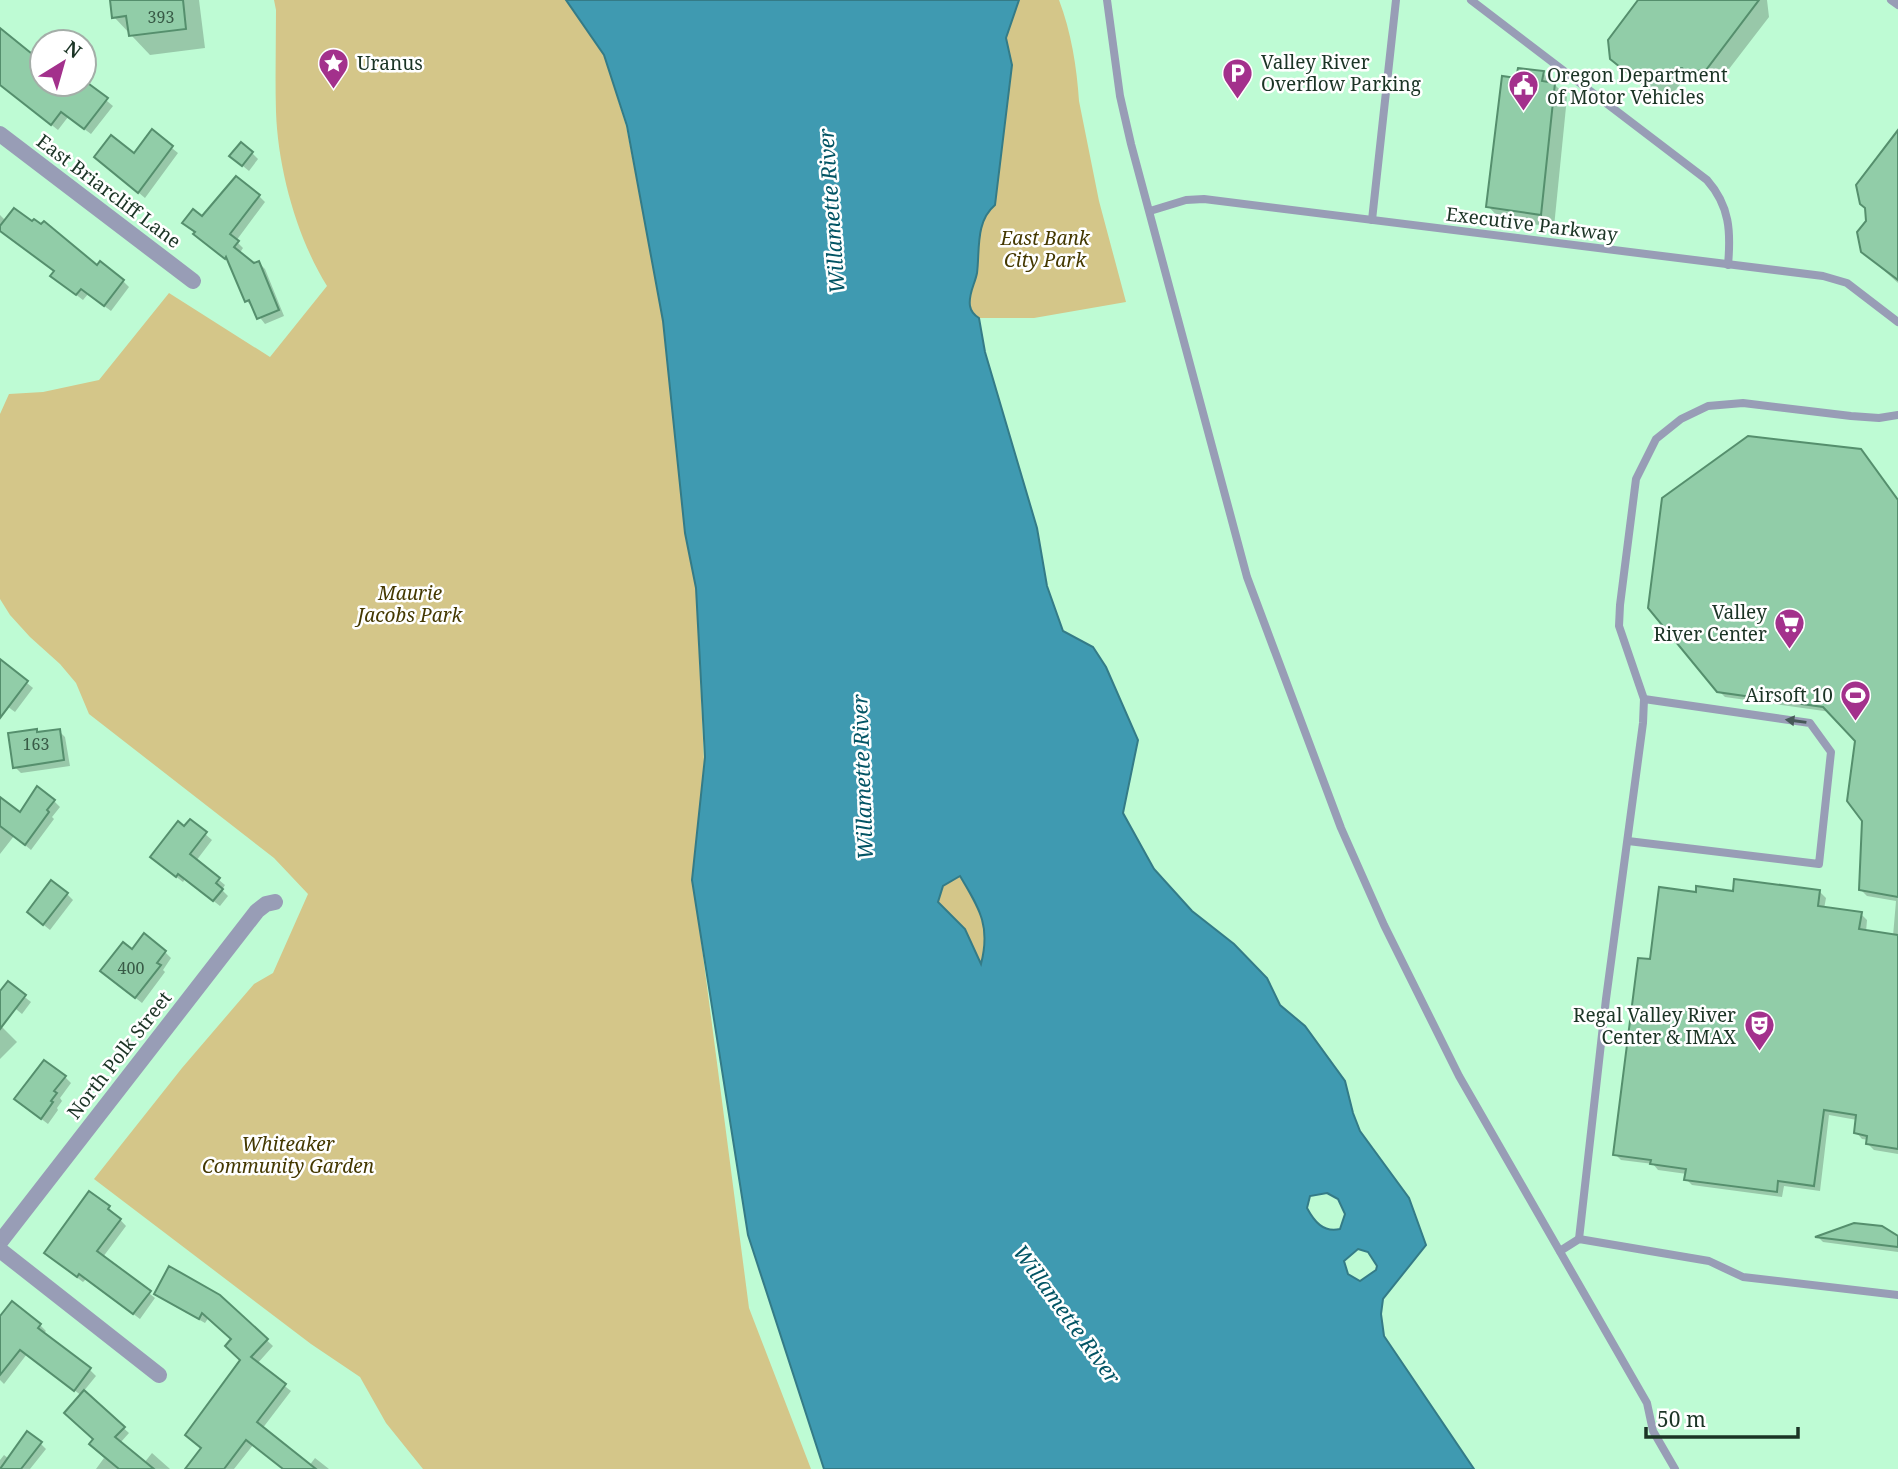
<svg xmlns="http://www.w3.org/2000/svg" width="1898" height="1469" font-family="'Noto Serif',serif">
<rect width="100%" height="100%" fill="#befbd4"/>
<g fill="#d4c689">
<path d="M274,0H566L604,54L626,126L664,319L685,533L696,588L704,762L693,879L749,1308L811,1469H423L386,1423L360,1377L311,1344L94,1179L182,1068L254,984L273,973L308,894L274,858L89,714L76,683L60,664L30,637L10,615L0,599V414L9,394L43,392L99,380L169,293L270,357L327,286C297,238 278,169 276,112C275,78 276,44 276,10Z"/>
<path d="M1019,0H1059C1071,31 1077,68 1079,101L1099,201L1126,302L1034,318H979C974,315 971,312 970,306C968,294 975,284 977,273C980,250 975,222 995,205L1012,65L1006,38Z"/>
<path d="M960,875C981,911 989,924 981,966L965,929L938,902L943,886Z"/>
</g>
<path fill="#3f9ab1" stroke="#347b87" stroke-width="2" fill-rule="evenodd" d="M566,0H1019L1006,38L1012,65L995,205C975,222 980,250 977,273C975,284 968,294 970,306C971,312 974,315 979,318L985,352L1037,528L1047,586L1063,631L1093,647L1106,667L1138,740L1123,813L1154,869L1192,911L1234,944L1267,978L1280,1005L1305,1026L1345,1081L1353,1113L1360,1131L1409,1198L1426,1245L1383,1299L1381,1314L1384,1336L1474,1469H824L748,1235L692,880L705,757L696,588L685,533L663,321L627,126L604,55ZM960,876C979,908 991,925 981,964L965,929L938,902L943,886ZM1327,1193L1338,1199L1345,1214L1340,1229C1323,1233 1314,1221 1307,1208L1310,1196ZM1358,1249L1368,1252L1377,1266L1376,1270L1360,1281L1348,1274L1344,1261Z"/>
<g fill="#0003">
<path d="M112,0H199L205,48L150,55L114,17Z"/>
<path d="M1641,0H1767L1769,17L1719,82L1701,84L1696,80L1682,82L1673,93L1655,95L1612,58Z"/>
<path d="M0,34L42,63V84H84V82L113,106L91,134L68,117L58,130L0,84Z"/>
<path d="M1543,73L1567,97L1554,227L1501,220L1488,206L1518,80Z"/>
<path d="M152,132L178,153L145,198L103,163L134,155Z"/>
<path d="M1898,133V283L1862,251L1868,221Z"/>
<path d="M252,153L258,159L249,171L238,162Z"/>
<path d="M259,196L265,202L236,241L243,248L239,254L254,265L259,263L265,269L284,316L265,324L247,301L231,262L201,240L202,219Z"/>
<path d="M0,215L6,221L97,267L123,281L129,287L111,311L88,294L83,300L58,281L55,271L0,229Z"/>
<path d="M1898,501V1154L1874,1150L1868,1144L1869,1140L1862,1139L1856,1132L1857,1120L1829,1115L1820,1191L1784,1186L1782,1197L1692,1185L1686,1179L1687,1174L1658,1170L1653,1164L1621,1160L1615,1154L1652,961L1698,894L1820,892L1826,898L1824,909L1861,914L1867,920L1866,932L1893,936L1896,901L1867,896L1861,890L1864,821L1857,741L1831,712L1725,697L1718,690Z"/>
<path d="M0,661L33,688L15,712L0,701Z"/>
<path d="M36,731L39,734L59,731L65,737L70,766L21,773L15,767Z"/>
<path d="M0,799L20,814L54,801L60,807L52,817L54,819L31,850L14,836L0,854Z"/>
<path d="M190,821L212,840L196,861L225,885L222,890L228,896L220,906L185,879L183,882L158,863Z"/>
<path d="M67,894L73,900L50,930L35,918Z"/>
<path d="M132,952H165L171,958L163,970L165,972L142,1003L109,977Z"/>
<path d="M8,984L31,1002L22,1014L0,996Z"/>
<path d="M0,1025L17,1042L0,1059Z"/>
<path d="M65,1077L71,1083L60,1098L62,1101L57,1108L58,1110L48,1124L23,1105Z"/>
<path d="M109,1208L126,1226L103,1257L155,1298L140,1319L86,1279L83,1282L52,1259Z"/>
<path d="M1818,1237L1898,1238V1252L1823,1242Z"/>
<path d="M156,1293L219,1296L273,1346L257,1364L291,1391L262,1429L309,1466L315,1458L329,1469H284L253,1445L234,1469H187L203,1448L242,1360L233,1339L209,1317L205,1323L162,1299Z"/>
<path d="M0,1317L40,1325L46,1331L43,1334L90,1370L96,1376L83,1392L129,1433L120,1443L144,1463L152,1453L170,1469H96L104,1458L90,1445L95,1439L82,1396L27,1354L4,1384L0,1380Z"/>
<path d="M41,1444L46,1449L30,1469H0V1460L4,1455L9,1459Z"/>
</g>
<g fill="#91cda8" stroke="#558f6d" stroke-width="2">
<path d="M110,0H183L186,29L129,36L126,16L112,18Z"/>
<path d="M1638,0H1759L1706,70L1687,72L1682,68L1669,70L1660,81L1640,83L1610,59L1608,40Z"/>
<path d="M0,28L42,62V84H89L108,98L84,129L61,112L51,125L0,85Z"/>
<path d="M1518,68L1544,71L1542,81L1555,83L1541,215L1486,207L1502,76L1516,78Z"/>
<path d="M152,129L173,146L138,193L94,157L111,135L134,153Z"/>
<path d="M1898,130V280L1861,252L1857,232L1866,221L1865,208L1860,204L1856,185Z"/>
<path d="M241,142L253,152L242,166L229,156Z"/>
<path d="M236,176L260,195L230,234L239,241L234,247L254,263L259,261L279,310L257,319L249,300L245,302L226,257L225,259L193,234L195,232L182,223L193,209L202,216Z"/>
<path d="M14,208L32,221L34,219L41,224L44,221L97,265L100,261L124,280L104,306L81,289L76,295L50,276L54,271L0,231V226Z"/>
<path d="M1748,436L1861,449L1898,500V897L1859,890L1862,821L1847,801L1855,741L1823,707L1717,692L1648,608L1662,498Z"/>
<path d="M0,659L28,681L0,718Z"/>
<path d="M37,729V732L60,729L64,760L13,768L8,733Z"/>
<path d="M37,786L55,800L47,810L49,812L25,845L0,826V797L20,812Z"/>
<path d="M190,819L207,832L190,854L220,878L216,883L223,889L213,901L178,874L176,877L150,857L178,821L184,826Z"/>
<path d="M1734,879L1820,890L1818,906L1862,912L1859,929L1898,935V1149L1866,1144L1867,1136L1854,1133L1856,1115L1824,1110L1814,1186L1778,1181L1777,1192L1684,1180L1686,1169L1650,1164L1651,1160L1613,1155L1638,958L1650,959L1659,887L1696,892V886L1733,891Z"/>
<path d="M51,880L68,893L43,925L27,912Z"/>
<path d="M144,933L166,951L157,963L161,965L135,998L100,971L123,942L132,949Z"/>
<path d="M8,981L26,995L0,1029V991Z"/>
<path d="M44,1060L66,1076L54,1091L57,1093L51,1101L53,1102L41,1119L14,1099Z"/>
<path d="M89,1191L110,1206L108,1209L121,1219L97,1251L151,1291L133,1314L79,1274L77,1277L44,1253Z"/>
<path d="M1854,1223L1882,1226L1898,1236V1247L1815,1237Z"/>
<path d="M169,1266L220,1295L268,1339L251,1357L286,1384L257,1422L316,1469H283L246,1440L224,1469H185L201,1448L185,1435L240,1360L225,1346L231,1339L202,1313L199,1319L154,1294Z"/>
<path d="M12,1301L41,1324L38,1328L91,1368L74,1391L20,1350L0,1375V1316Z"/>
<path d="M84,1390L125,1427L115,1437L154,1469H119L89,1444L93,1439L64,1413Z"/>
<path d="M27,1431L42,1442L21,1469H0Z"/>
</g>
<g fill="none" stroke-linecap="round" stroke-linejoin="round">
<g stroke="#989db6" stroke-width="8">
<path d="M1107,0L1120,96L1131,144L1247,577L1341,828L1384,925L1459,1076L1647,1403L1653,1431L1675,1469"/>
<path d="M1471,0L1707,180C1730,206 1731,232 1728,265"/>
<path d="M1891,0L1898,5"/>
<path d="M1150,211L1186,200L1204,199L1823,276L1847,283L1898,322"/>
<path d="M1372,220L1396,0"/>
<path d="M1628,841L1819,864L1831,752L1810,723L1644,699"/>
<path d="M1579,1239L1606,999L1643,723L1644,699L1619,626L1620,605L1636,479L1656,439L1681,419L1708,406L1743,403L1851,416L1879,418L1898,415"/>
<path d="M1560,1251L1579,1239L1709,1261L1743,1277L1898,1295"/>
</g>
<g stroke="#989db6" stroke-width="16">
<path d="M0,134L193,281"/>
<path d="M0,1242L257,911L266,904L275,902"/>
<path d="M0,1250L159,1375"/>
</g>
</g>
<defs><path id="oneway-solid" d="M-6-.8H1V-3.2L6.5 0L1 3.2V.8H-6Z" transform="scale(1.75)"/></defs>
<use fill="#475958" href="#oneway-solid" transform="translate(1796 721) rotate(-172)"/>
<defs>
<symbol id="sight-pin" viewBox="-11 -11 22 30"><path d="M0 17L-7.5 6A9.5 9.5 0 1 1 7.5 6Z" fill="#a3318c" stroke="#fff"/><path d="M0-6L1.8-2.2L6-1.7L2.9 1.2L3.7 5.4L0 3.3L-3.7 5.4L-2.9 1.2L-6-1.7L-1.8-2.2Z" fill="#fff"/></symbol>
<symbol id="parking-pin" viewBox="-11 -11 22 30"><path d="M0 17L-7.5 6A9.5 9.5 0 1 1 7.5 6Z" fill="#a3318c" stroke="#fff"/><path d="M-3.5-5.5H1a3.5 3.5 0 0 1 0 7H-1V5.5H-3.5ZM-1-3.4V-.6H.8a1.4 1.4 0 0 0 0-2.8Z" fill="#fff"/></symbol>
<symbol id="civic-pin" viewBox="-11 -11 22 30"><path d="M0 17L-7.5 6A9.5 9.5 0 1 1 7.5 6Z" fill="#a3318c" stroke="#fff"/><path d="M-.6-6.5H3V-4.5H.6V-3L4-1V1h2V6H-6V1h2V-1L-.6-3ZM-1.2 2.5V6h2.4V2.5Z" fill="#fff"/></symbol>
<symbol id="supermarket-pin" viewBox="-11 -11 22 30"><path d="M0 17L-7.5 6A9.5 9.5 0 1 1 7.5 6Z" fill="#a3318c" stroke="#fff"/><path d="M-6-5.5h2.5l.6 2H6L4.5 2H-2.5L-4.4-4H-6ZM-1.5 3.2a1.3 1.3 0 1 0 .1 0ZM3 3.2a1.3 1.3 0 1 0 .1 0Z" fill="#fff"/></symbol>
<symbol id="stadium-pin" viewBox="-11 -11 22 30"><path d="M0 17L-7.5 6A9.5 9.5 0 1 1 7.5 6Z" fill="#a3318c" stroke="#fff"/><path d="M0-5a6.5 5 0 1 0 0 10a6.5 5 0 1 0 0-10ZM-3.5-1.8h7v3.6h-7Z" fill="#fff"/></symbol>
<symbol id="theatre-pin" viewBox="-11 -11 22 30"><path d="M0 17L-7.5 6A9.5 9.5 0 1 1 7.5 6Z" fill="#a3318c" stroke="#fff"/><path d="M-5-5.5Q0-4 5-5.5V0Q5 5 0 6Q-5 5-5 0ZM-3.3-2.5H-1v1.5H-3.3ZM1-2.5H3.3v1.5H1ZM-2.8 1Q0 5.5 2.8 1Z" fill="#fff"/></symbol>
</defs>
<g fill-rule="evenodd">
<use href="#sight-pin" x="316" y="46" width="35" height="47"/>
<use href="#parking-pin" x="1220" y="56" width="35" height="47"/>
<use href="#civic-pin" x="1506" y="68" width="35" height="47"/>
<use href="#supermarket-pin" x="1772" y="606" width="35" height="47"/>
<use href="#stadium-pin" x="1838" y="678" width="35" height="47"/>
<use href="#theatre-pin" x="1742" y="1008" width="35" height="47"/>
</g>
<g text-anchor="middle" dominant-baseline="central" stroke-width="5" stroke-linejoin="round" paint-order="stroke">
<g font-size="16" fill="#385a46">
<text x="161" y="17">393</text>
<text x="36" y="744">163</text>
<text x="131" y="968">400</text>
</g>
<g font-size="19" fill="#1b3425" stroke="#fff" text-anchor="start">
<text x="1261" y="62">Valley River<tspan x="1261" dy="22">Overflow Parking</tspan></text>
<text x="357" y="63">Uranus</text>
<text x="1547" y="75">Oregon Department<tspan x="1547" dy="22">of Motor Vehicles</tspan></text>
<text x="1767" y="612" text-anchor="end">Valley<tspan x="1767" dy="22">River Center</tspan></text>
<text x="1833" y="695" text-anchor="end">Airsoft 10</text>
<text x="1736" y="1015" text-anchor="end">Regal Valley River<tspan x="1736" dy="22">Center &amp; IMAX</tspan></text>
</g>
<g font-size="19" fill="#1b3425" stroke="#fff">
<text transform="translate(109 191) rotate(37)">East Briarcliff Lane</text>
<text transform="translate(1532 224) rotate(7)">Executive Parkway</text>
<text transform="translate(119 1055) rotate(-52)">North Polk Street</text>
</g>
<g font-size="19" font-style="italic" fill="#443800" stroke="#fff">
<text x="1045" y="238">East Bank<tspan x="1045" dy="22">City Park</tspan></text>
<text x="410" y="593">Maurie<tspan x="410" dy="22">Jacobs Park</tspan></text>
<text x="288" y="1144">Whiteaker<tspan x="288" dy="22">Community Garden</tspan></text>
</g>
<g font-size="21" font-style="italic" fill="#025464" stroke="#fff">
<text transform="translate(831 211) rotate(-94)">Willamette River</text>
<text transform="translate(862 777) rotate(-92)">Willamette River</text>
<text transform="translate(1067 1314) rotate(54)">Willamette River</text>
</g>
</g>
<g transform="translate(63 63) rotate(37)"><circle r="33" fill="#ffffff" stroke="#a4aea8" stroke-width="2"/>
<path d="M0-5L12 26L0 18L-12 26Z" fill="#a3318c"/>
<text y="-10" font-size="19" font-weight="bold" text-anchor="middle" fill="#1b3425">N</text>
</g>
<path d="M1646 1427v10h152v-10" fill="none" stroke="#1b3425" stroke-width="3.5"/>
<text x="1657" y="1427" font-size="21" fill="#1b3425" stroke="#ffffff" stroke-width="5" paint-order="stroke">50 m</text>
</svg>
